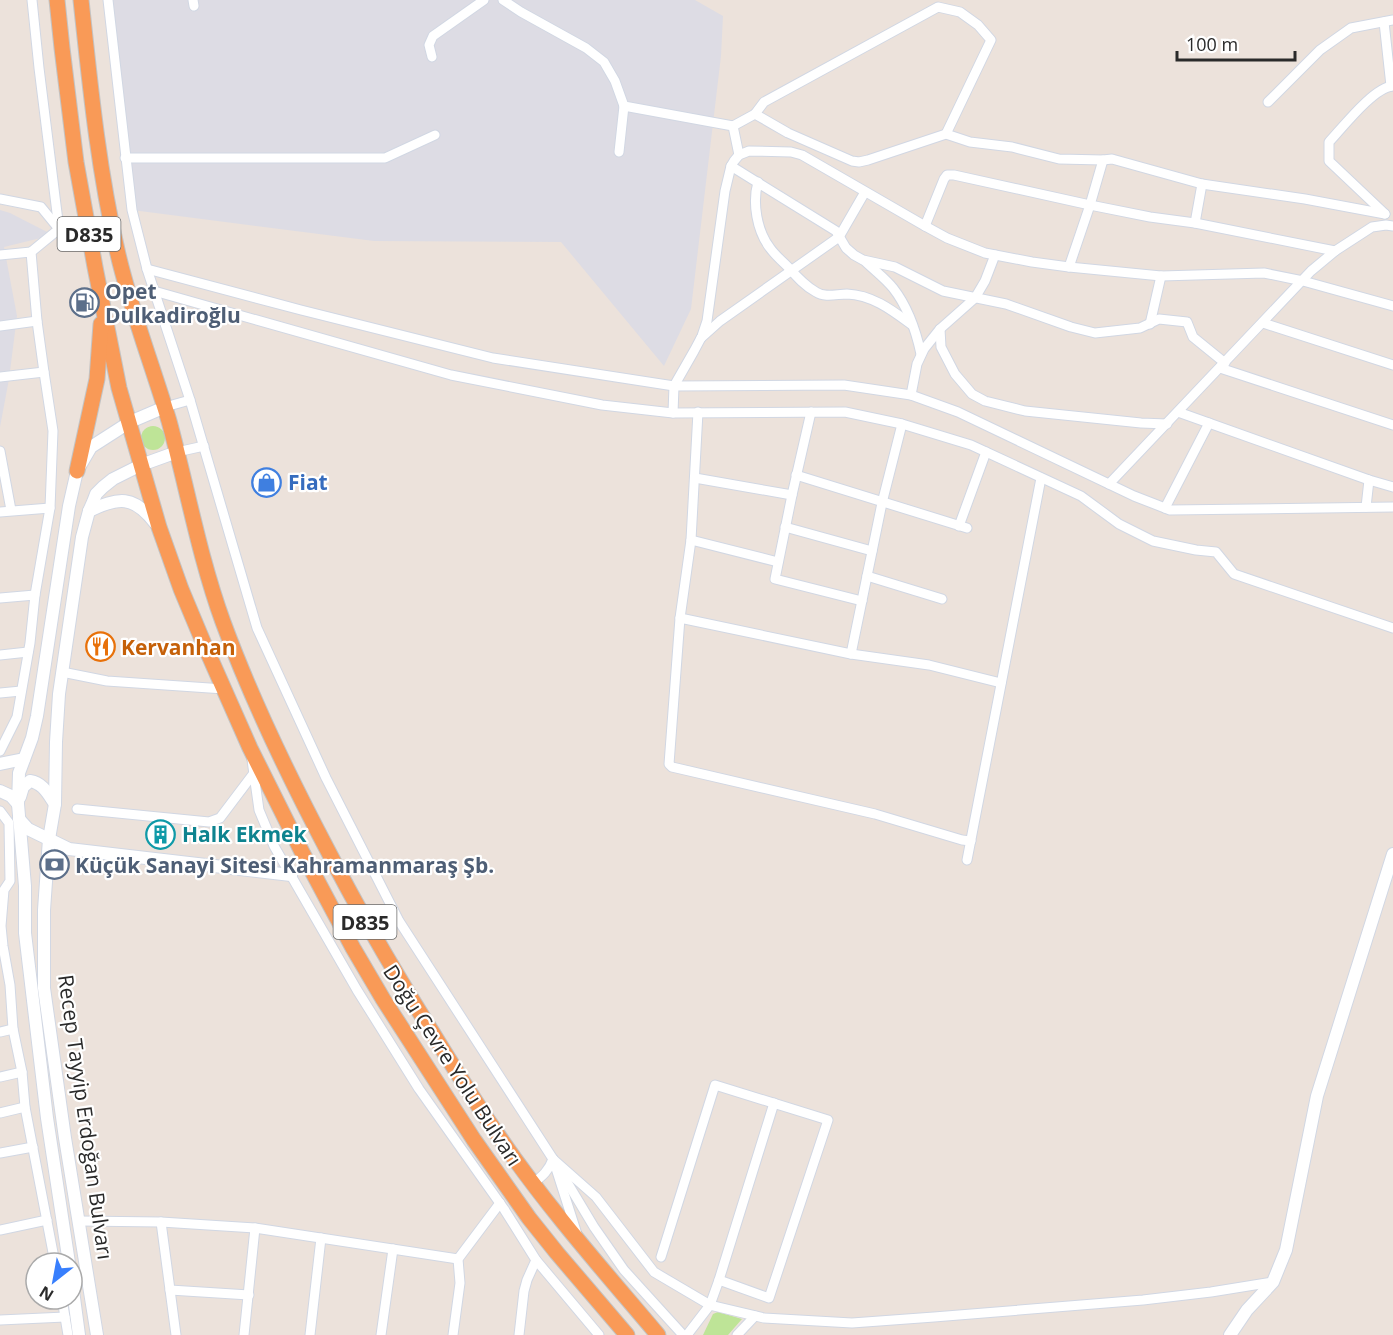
<svg xmlns="http://www.w3.org/2000/svg" width="1393" height="1335" font-family="'Open Sans',sans-serif">
<rect width="100%" height="100%" fill="#ece2db"/>
<g fill="#dddce4">
<path d="M108,0H695L723,16L721,56L691,309L664,366L561,242L374,241L132,210Z"/>
<path d="M0,210L10,213L53,235L4,247L17,316L9,379L0,427Z"/>
</g>
<g fill="#bee497">
<circle cx="153" cy="438" r="12"/>
<path d="M718,1312L742,1319L728,1335H703L713,1314Z"/>
</g>
<g fill="none" stroke-linecap="round" stroke-linejoin="round">
<defs>
<g id="minor">
<path d="M32,0L39,68L59,229"/>
<path d="M108,0L132,210L147,269L190,400L257,628L326,778L399,921L553,1159L577,1234"/>
<path d="M193,0L194,6"/>
<path d="M503,0L521,12L586,48L604,62L615,81L624,106L733,126L739,155"/>
<path d="M1384,22L1391,86"/>
<path d="M432,57L429,45L433,36L484,0"/>
<path d="M1268,102L1320,50L1351,28L1393,20"/>
<path d="M755,114L764,102L938,7L960,12L978,25L991,40L946,134"/>
<path d="M733,126L755,114L788,133L852,161L859,162L868,160L946,134L970,142L1012,147L1059,159L1103,160L1112,159L1202,184L1305,199L1385,214"/>
<path d="M619,152L624,106"/>
<path d="M125,158H385L435,135"/>
<path d="M731,166L836,231L846,248L854,255L863,260L895,267L943,291L1006,304L1071,327L1095,333L1140,328L1159,319L1187,322L1193,337L1225,363"/>
<path d="M758,182C752,203 757,231 770,248C775,255 782,261 789,268C797,277 805,286 816,292C825,298 837,294 847,294C873,295 893,311 912,325"/>
<path d="M0,199L41,207L59,229L90,242"/>
<path d="M1385,214L1329,161V142C1343,127 1374,87 1393,86"/>
<path d="M1195,223L1202,184"/>
<path d="M925,226L944,179L947,175H954L1090,205L1150,217L1195,223L1335,251"/>
<path d="M0,255L31,252"/>
<path d="M865,261C874,270 885,278 893,288C908,307 916,331 921,354"/>
<path d="M1069,267L1090,205L1103,160"/>
<path d="M147,269L301,310L493,358L674,386L844,385L911,395L958,412L1134,496L1170,510L1393,507"/>
<path d="M154,291L451,375L602,405L673,413L845,412L902,424L971,445L1081,496L1119,524L1153,541L1196,550L1216,552L1234,574L1393,628"/>
<path d="M1263,323L1393,365"/>
<path d="M1150,324L1161,276"/>
<path d="M0,326L37,321"/>
<path d="M940,329L941,347L955,374L972,394L985,401L1025,411L1141,423L1167,424"/>
<path d="M701,338L720,321L839,237L865,192"/>
<path d="M1220,368L1393,425"/>
<path d="M0,377L44,372"/>
<path d="M911,395L917,364L924,349L940,329L975,298L985,281L995,255"/>
<path d="M165,407L190,400"/>
<path d="M698,412L691,540L680,618L669,764L672,767L875,814L962,840L971,841"/>
<path d="M811,412L792,495L775,579L862,601"/>
<path d="M1178,412L1369,480L1393,487"/>
<path d="M673,413L674,386L694,351L702,336L707,321L725,191L731,166L734,161L739,155L749,151L791,152L802,155L925,226L947,238L985,253L1032,262L1069,267L1161,276L1264,273L1303,281L1393,306"/>
<path d="M0,451L11,510"/>
<path d="M177,452L204,446"/>
<path d="M796,475L967,528"/>
<path d="M695,478L792,495"/>
<path d="M1109,484L1311,271L1335,251L1372,227L1386,225L1393,226"/>
<path d="M1366,507L1369,480"/>
<path d="M1165,508L1209,423"/>
<path d="M0,512L50,508"/>
<path d="M959,526L986,452"/>
<path d="M785,527L872,551"/>
<path d="M691,540L778,562"/>
<path d="M867,576L942,599"/>
<path d="M0,598L35,595"/>
<path d="M680,618L851,654L929,665L1001,683"/>
<path d="M851,654L882,503L902,424"/>
<path d="M0,655L28,652"/>
<path d="M62,672L107,681L224,689"/>
<path d="M0,693L21,691"/>
<path d="M0,751L17,717L30,643L35,595L50,508L53,431L44,372L37,321L31,252L59,229"/>
<path d="M252,760L259,810L274,846L357,990L419,1089L504,1209L536,1260L599,1335"/>
<path d="M77,809L209,822L220,818L254,773"/>
<path d="M0,811L9,823L10,881L4,890L1,926L3,946L10,985L13,1029L22,1072L25,1107L55,1263"/>
<path d="M967,860L1041,478"/>
<path d="M0,1032L13,1029"/>
<path d="M0,1077L22,1072"/>
<path d="M0,1113L25,1107"/>
<path d="M0,1153L33,1147"/>
<path d="M553,1159L596,1197L654,1272L710,1305L764,1318L852,1323L934,1317L1143,1300L1211,1292L1273,1282"/>
<path d="M561,1172L594,1227L624,1270L683,1335"/>
<path d="M533,1183C543,1176 549,1170 553,1159"/>
<path d="M80,1221L161,1222L255,1228L458,1259"/>
<path d="M161,1222L176,1335"/>
<path d="M0,1230L47,1220"/>
<path d="M661,1257L715,1085L828,1120L769,1298L719,1280"/>
<path d="M170,1290L249,1295"/>
<path d="M62,1299L68,1335"/>
<path d="M0,1320L65,1317"/>
<path d="M244,1335L255,1228"/>
<path d="M310,1335L321,1238"/>
<path d="M381,1335L393,1249"/>
<path d="M453,1335L460,1283L458,1259L500,1203"/>
<path d="M519,1335L524,1291L527,1280L536,1260"/>
<path d="M687,1335L710,1305L719,1280L774,1103"/>
<path d="M737,1335L755,1316"/>
</g>
<g id="secondary">
<path d="M89,511C118,497 134,495 155,523"/>
<path d="M0,764L24,759"/>
<path d="M0,791L11,796L18,804"/>
<path d="M20,797L23,787L30,781C43,783 48,794 55,804"/>
<path d="M19,819L28,829L69,849L291,875"/>
<path d="M69,1263L47,1118L25,933V886L18,804L19,773L32,738L37,716L69,506L77,471L91,447L130,422L165,407"/>
<path d="M72,1283L79,1335"/>
<path d="M97,1335L65,1138L44,988V910L49,839L55,804L56,742L59,694L82,537L89,511L93,502L96,494L103,487L113,479L141,465L177,452"/>
<path d="M1230,1335L1247,1310L1273,1282L1286,1250L1317,1096L1393,854"/>
</g>
<g id="trunk">
<path d="M57,0L62,48L76,162L95,267L119,388L159,527L181,589L204,644L250,748L303,854L353,948L383,999L474,1140L529,1218L557,1253L627,1335"/>
<path d="M81,0C90,84 98,168 117,250C130,308 152,364 169,421C187,487 199,556 223,622C252,701 289,777 328,851C360,913 395,973 432,1032C454,1068 476,1104 500,1138C548,1208 604,1271 658,1335"/>
<path d="M77,471L97,379L101,324"/>
</g>
</defs>
<use href="#minor" stroke="#d1d7e3" stroke-width="11"/>
<use href="#secondary" stroke="#d1d7e3" stroke-width="14"/>
<use href="#trunk" stroke="#c3c3c3" stroke-width="17"/>
<use href="#minor" stroke="#fff" stroke-width="9"/>
<use href="#secondary" stroke="#fff" stroke-width="12"/>
<use href="#trunk" stroke="#f99a57" stroke-width="15"/>
</g>
<defs>
<symbol id="fuel-ring" viewBox="-11 -11 22 22"><circle r="9.5" fill="#fff" stroke="#5c6f8a" stroke-width="1.5"/><path d="M-5.5-6h7V0h2V4h1.3V-2.5L3-4.5l.8-.8L6-3V5H2.5V1h-1V6h-7ZM-4.2-4.7v3.2H.2V-4.7Z" fill="#5c6f8a"/></symbol>
<symbol id="shop-ring" viewBox="-11 -11 22 22"><circle r="9.5" fill="#fff" stroke="#3f7fe0" stroke-width="1.5"/><path d="M-5-2.5h2.3a2.7 3.5 0 0 1 5.4 0H5L5.5 6h-11ZM-1.5-2.5h3a1.5 2.3 0 0 0-3 0Z" fill="#3f7fe0"/></symbol>
<symbol id="restaurant-ring" viewBox="-11 -11 22 22"><circle r="9.5" fill="#fff" stroke="#e8710a" stroke-width="1.5"/><path d="M-5-6h1v4h1v-4h1v4h1v-4h1v5L-1.5 .5V6h-2V.5L-5-1ZM5-6V6H3V1.5H1.5Q1.5-4 5-6Z" fill="#e8710a"/></symbol>
<symbol id="building-ring" viewBox="-11 -11 22 22"><circle r="9.5" fill="#fff" stroke="#0f9aa8" stroke-width="1.5"/><path d="M-4-6H4V6H1V3H-1V6H-4ZM-2.5-4.3h1.7v1.8h-1.7ZM.8-4.3h1.7v1.8H.8ZM-2.5-1h1.7V.8h-1.7ZM.8-1h1.7V.8H.8Z" fill="#0f9aa8"/></symbol>
<symbol id="bank-ring" viewBox="-11 -11 22 22"><circle r="9.5" fill="#fff" stroke="#5c6f8a" stroke-width="1.5"/><path d="M-6-4H6V4H-6ZM0-2.3a2.3 2.3 0 1 0 0 4.6a2.3 2.3 0 1 0 0-4.6Z" fill="#5c6f8a"/></symbol>
</defs>
<g fill-rule="evenodd">
<use href="#fuel-ring" x="68" y="286" width="33" height="33"/>
<use href="#shop-ring" x="250" y="466" width="33" height="33"/>
<use href="#restaurant-ring" x="84" y="630" width="33" height="33"/>
<use href="#building-ring" x="144" y="818" width="33" height="33"/>
<use href="#bank-ring" x="38" y="848" width="33" height="33"/>
</g>
<g text-anchor="middle" dominant-baseline="central" stroke-width="4.5" stroke-linejoin="round" paint-order="stroke">
<g fill="#fff" stroke="#6a6a6a" stroke-width="1.5">
<rect x="57.5" y="217" width="63" height="34" rx="4.5"/>
<rect x="333.5" y="905" width="63" height="34" rx="4.5"/>
</g>
<g font-size="20" font-weight="bold" fill="#2a2a2a">
<text x="89" y="234">D835</text>
<text x="365" y="922">D835</text>
</g>
<g font-size="21" font-weight="bold" fill="#4e5e75" stroke="#fff" text-anchor="start">
<text x="105" y="291">Opet<tspan x="105" dy="24">Dulkadiroğlu</tspan></text>
<text x="75" y="865">Küçük Sanayi Sitesi Kahramanmaraş Şb.</text>
</g>
<g font-size="21" font-weight="bold" fill="#366cbe" stroke="#fff" text-anchor="start">
<text x="288" y="482">Fiat</text>
</g>
<g font-size="21" font-weight="bold" fill="#c56008" stroke="#fff" text-anchor="start">
<text x="121" y="647">Kervanhan</text>
</g>
<g font-size="21" font-weight="bold" fill="#0d838f" stroke="#fff" text-anchor="start">
<text x="182" y="834">Halk Ekmek</text>
</g>
<g font-size="21" fill="#2a2a2a" stroke="#fff">
<text transform="translate(453 1065) rotate(57)">Doğu Çevre Yolu Bulvarı</text>
<text transform="translate(86 1117) rotate(82)">Recep Tayyip Erdoğan Bulvarı</text>
</g>
</g>
<g transform="translate(54 1281) rotate(211)"><circle r="28" fill="#ffffff" stroke="#aaaaaa" stroke-width="1.5"/>
<path d="M0-4.5L10 22L0 15L-10 22Z" fill="#387ffd"/>
<text y="-9" font-size="16" font-weight="bold" text-anchor="middle" fill="#2a2a2a">N</text>
</g>
<path d="M1177 51v9h118v-9" fill="none" stroke="#2a2a2a" stroke-width="3"/>
<text x="1186" y="51" font-size="18" fill="#2a2a2a" stroke="#ffffff" stroke-width="4.5" paint-order="stroke">100 m</text>
</svg>
